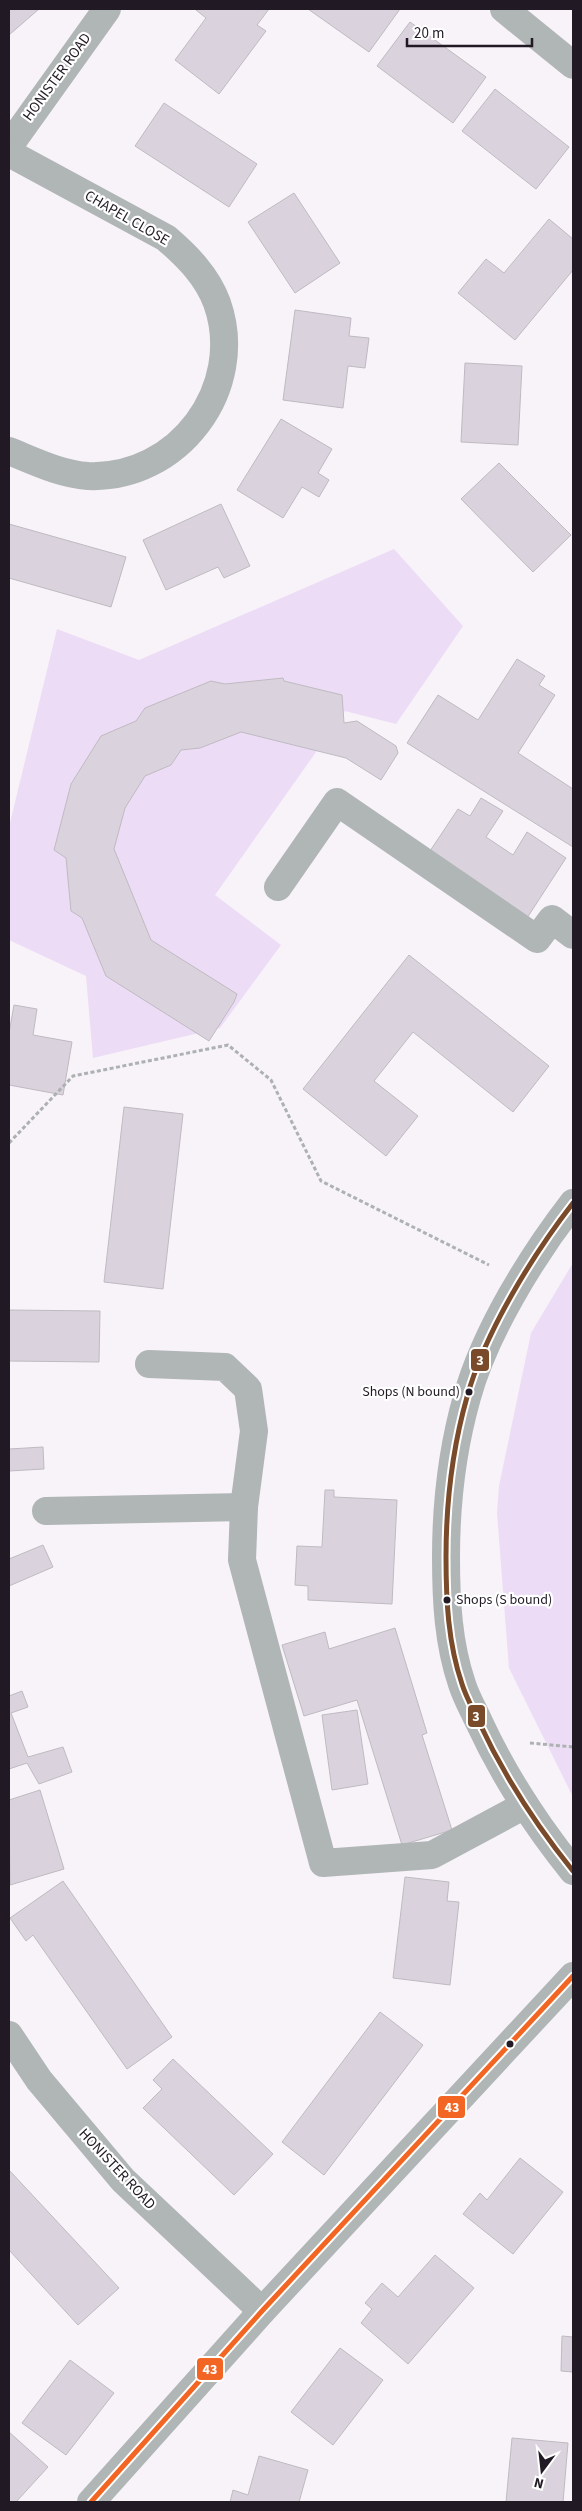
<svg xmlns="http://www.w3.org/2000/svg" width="582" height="2511" font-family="'Source Sans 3',sans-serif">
<rect width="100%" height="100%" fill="#f7f3f9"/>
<g fill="#eddcf5">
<path d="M394,549L463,626L396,724L345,711L215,895L281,945L220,1028L93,1058L86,976L9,940V827L57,629L139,660Z"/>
<path d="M573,1263V1797L509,1668L497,1513L499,1486L531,1333Z"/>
</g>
<g fill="#dad3dd" stroke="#bfbac2">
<path d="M9,9H39L9,35Z"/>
<path d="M197,9H269L257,25L266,31L219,94L175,60L206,18L196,10Z"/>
<path d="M308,9H400L369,52Z"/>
<path d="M410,22L486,77L453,123L377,66Z"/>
<path d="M495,89L569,147L536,189L462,131Z"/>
<path d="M164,103L257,164L229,207L135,146Z"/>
<path d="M294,193L340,263L295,293L248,222Z"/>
<path d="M549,219L573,239V270L515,340L458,293L486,259L504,273Z"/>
<path d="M295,310L351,318L349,336L369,338L365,368L348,366L343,408L283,400Z"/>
<path d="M465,363L522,366L518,445L461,442Z"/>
<path d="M281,419L332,449L318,473L329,480L319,497L302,487L283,518L237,490Z"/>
<path d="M499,463L571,535L533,572L461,499Z"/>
<path d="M221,504L250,566L224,578L218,567L166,590L143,540Z"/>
<path d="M9,524L126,557L111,607L9,578Z"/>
<path d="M517,659L545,676L539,685L555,695L518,753L573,789V847L407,743L438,695L478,720Z"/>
<path d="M283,678L284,681L342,695L344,723L357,721L396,746L398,753L381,780L346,758L241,732L200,748L181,750L171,765L145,776L125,808L114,849L151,940L237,994L234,1002L209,1041L106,976L82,918L71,911L66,858L54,850L71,784L101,736L136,721L145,708L211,681L225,684Z"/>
<path d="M481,798L503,811L486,837L513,855L527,832L566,858L527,918L428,854L458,809L470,816Z"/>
<path d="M409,955L549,1066L513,1112L413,1032L374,1081L418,1116L386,1156L303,1089Z"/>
<path d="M14,1005L37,1009L33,1035L72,1042L63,1095L9,1085V1033Z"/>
<path d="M124,1107L183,1114L163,1289L104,1282Z"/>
<path d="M9,1310L100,1311L99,1362L9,1361Z"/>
<path d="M43,1447L44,1469L9,1471V1449Z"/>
<path d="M325,1490H334V1497L397,1500L392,1604L308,1600V1586L295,1585L297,1546L322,1547Z"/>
<path d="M43,1545L53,1567L9,1586V1559Z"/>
<path d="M395,1628L427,1733L422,1735L452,1830L402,1845L357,1700L304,1716L282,1645L325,1632L329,1649Z"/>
<path d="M22,1691L28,1707L11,1713L28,1757L63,1747L72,1772L39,1784L27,1763L9,1769V1696Z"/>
<path d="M357,1710L368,1784L332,1790L322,1715Z"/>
<path d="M40,1790L64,1869L10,1885L9,1800Z"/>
<path d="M405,1877L449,1882L447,1901L459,1902L450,1985L393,1978Z"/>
<path d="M63,1881L172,2037L127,2069L33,1935L26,1941L10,1918Z"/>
<path d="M380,2012L423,2045L324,2175L282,2142Z"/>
<path d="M173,2059L273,2154L234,2195L143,2108L162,2089L153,2080Z"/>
<path d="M520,2158L563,2192L513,2254L463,2214L480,2193L487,2200Z"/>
<path d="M9,2170L119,2288L78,2325L9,2250Z"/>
<path d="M435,2255L474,2288L408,2364L361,2323L372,2309L365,2303L382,2283L398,2297Z"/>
<path d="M562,2336L573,2337V2372L561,2371Z"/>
<path d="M340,2348L383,2380L333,2445L291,2412Z"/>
<path d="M70,2360L114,2393L66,2455L22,2423Z"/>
<path d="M9,2432L48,2467L16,2502H9Z"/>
<path d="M512,2438L568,2443L563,2502H506Z"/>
<path d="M259,2456L308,2470L299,2502H230L233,2490L248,2495Z"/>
</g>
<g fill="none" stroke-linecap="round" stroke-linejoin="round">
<g stroke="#aeb1b2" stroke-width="3" stroke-dasharray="4 2.5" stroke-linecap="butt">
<path d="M9,1143L73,1076L228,1045L271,1080L321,1181L489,1265"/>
<path d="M530,1743L573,1747"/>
</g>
<g stroke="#b0b5b5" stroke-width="28">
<path d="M504,9L573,65"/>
<path d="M9,146L107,9"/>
<path d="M9,153L166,238C187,256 207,276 217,303C247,388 178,480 88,476C60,474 34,461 9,451"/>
<path d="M278,887L337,802L537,939L552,919L573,935"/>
<path d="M573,1203C532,1256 485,1332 467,1397C452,1450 446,1503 446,1557C446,1600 448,1643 462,1684C466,1697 473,1709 479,1722C504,1776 536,1825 573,1871"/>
<path d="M149,1364L225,1367L248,1389L254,1431L244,1507L242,1560L323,1863L432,1855L525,1805"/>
<path d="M46,1511L244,1507"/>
<path d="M9,2035L39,2080L123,2180L262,2311"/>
<path d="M91,2502L262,2311L573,1976"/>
</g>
<defs>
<path id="bus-1" d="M573,1203C532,1256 485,1332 467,1397C452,1450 446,1503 446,1557C446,1600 448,1643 462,1684C466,1697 473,1709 479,1722C504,1776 536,1825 573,1871"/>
<path id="bus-2" d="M91,2502L262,2311L573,1976"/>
</defs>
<use href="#bus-1" stroke="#fff" stroke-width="9"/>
<use href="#bus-2" stroke="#fff" stroke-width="9"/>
<use href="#bus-1" stroke="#7a4b2a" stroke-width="5"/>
<use href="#bus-2" stroke="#f26522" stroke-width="5"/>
</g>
<g fill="#211a25" stroke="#fff" stroke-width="2">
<circle cx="469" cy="1392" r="4.5"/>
<circle cx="447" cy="1600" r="4.5"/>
<circle cx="510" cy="2044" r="4.5"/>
</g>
<g text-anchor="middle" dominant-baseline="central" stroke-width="4.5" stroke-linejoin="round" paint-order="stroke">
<g font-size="14" fill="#211a25" stroke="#fff" text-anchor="end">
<text x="460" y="1392">Shops (N bound)</text>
<text x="456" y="1600" text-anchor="start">Shops (S bound)</text>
</g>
<g font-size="15" fill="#211a25" stroke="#fff">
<text transform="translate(57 77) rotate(-54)">HONISTER ROAD</text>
<text transform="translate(127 218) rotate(30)">CHAPEL CLOSE</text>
<text transform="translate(117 2169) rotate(47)">HONISTER ROAD</text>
</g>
</g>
<g stroke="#fff" stroke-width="2">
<rect x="470" y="1348" width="20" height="24" rx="5" fill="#7a4b2a"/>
<rect x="467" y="1704" width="19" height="24" rx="5" fill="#7a4b2a"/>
<rect x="437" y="2095" width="29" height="24" rx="5" fill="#f26522"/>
<rect x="196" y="2357" width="28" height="24" rx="5" fill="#f26522"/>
</g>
<g font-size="14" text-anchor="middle" font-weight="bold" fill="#fff">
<text x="480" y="1365">3</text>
<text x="476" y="1721">3</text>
<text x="452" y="2112">43</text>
<text x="210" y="2374">43</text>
</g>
<rect width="582" height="2511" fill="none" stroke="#211a25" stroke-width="20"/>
<g transform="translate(542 2471) rotate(195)" stroke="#ffffff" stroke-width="4" paint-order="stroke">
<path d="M0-4L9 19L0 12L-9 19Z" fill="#211a25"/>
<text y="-8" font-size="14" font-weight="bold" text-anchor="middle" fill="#211a25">N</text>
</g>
<path d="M407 38v8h125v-8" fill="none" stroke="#211a25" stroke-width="2.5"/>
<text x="414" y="38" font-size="15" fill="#211a25" stroke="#ffffff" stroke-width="4" paint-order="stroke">20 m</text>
</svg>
